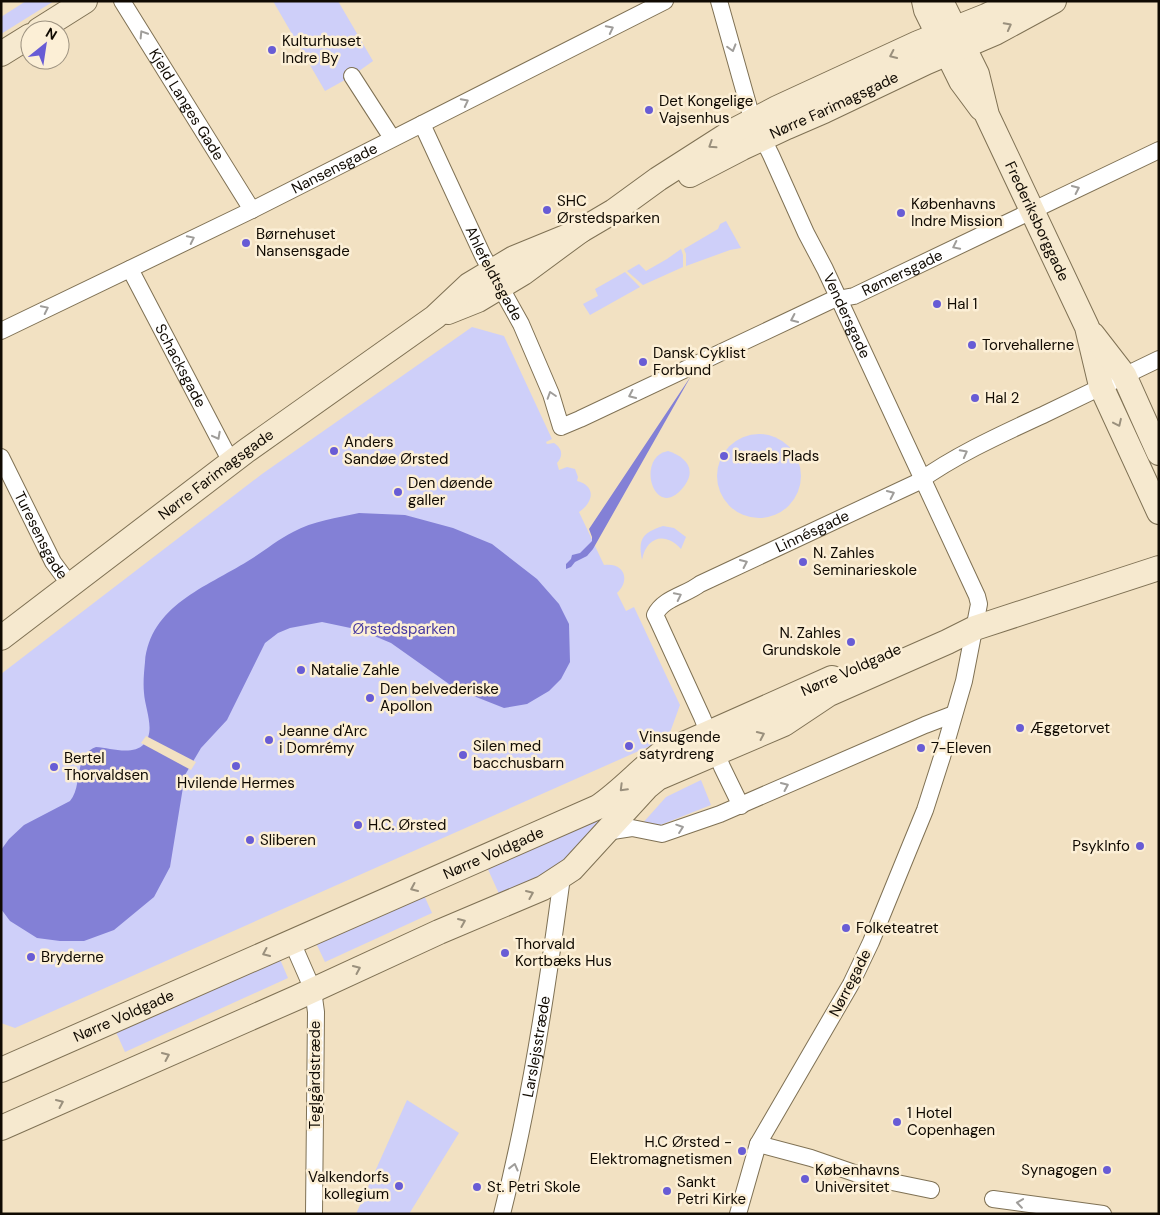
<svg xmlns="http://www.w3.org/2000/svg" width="1160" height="1215" font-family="'DM Sans',sans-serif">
<rect width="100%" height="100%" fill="#f2e1c2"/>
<g fill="#cecff9">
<path d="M26,1H54L1,34V17Z"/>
<path d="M273,1H338L373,61L352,76L325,91Z"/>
<path d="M726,221L741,248L730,250L686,266V254L684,249L718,229L720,224Z"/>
<path d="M681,249L683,255V267L643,285L627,271L639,264L646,271L667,259Z"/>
<path d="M625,272L640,287L590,315L583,304L598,296L595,289Z"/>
<path d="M472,327L504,336L552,439L546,442L547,444L554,443C563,449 563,456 557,463L559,470L567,467L575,469L578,477L577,481C597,486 593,503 579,512L604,565C624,562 631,580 617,593L626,611L634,607L680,705L668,738L15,1028L1,1023V674L262,474Z"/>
<circle cx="759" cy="476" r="42"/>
<path d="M668,451C684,456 697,468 685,485C655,526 634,457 668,451Z"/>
<path d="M663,526L674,528L686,537L681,549C665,531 646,537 642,560C638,539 642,533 663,526Z"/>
<path d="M701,780L711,805L658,826L641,825L666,797Z"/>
<path d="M610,814L578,850L548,873L500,896L486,865Z"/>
<path d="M423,893L432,913L325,962L315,941Z"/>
<path d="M279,957L288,978L125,1052L115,1030Z"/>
<path d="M407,1100L459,1133L409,1214H356Z"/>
</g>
<g fill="#8380d6">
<path d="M691,376L593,549L587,556L575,562L571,567L566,569V564L571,559L572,555L580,553L592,541V537L589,529Z"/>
<path d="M359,513L405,515L453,528L492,544L537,579L559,604L569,624L570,662L561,679L549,691L527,704L504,708L456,689L391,643L360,630L322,622L290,628L278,633L265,643L227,720L201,748L185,775L170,867L154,897L114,930L84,941H60L37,938L10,921L1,909V850L9,839L24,825L70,801C83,786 73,755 96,747C110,748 133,756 144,744C156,731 145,709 144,693C143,683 144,672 145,662C150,606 206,587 248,561C263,552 277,540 293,532C313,521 337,518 359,513Z"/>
</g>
<path fill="#f2e1c2" d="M146,736L196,762L191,770L141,743Z"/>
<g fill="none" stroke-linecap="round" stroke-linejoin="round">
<defs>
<g id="street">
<path id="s1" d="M122,1L252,210"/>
<path id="s2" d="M719,1L751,115L771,155L806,233L825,269L977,596L979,604L964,681L942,757L925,810L909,849L871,942L851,984L758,1144L738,1214"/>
<path d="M352,76L392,138"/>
<path id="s3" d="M422,124L483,256L521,324L551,394L561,427L580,419L832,300L854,296L1159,150"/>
<path id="s4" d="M130,269L231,462"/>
<path id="s5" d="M1,331L252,210L665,1"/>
<path id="s6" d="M1,457L53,562L70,585"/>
<path id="s7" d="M741,806L722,767L702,717L658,621L655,615C663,598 686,595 700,584L918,482C957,454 1002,434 1045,414C1083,396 1121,377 1159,359"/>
<path d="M606,832L632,828L662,834L720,814L925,725L954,714"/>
<path d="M292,942L313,990L316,1012L314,1214"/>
<path d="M758,1144L811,1158L863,1176L931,1190"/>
<path d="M993,1199L1103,1214"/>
<path id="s8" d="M502,1214C530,1103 547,990 562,877"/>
</g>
<g id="secondary">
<path d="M924,1L926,10L961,81L981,108"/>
<path id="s9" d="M941,1L977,74L987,115L1087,327L1101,386L1159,512"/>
<path d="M39,30L85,1"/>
<path d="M1,54L30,36"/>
<path id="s10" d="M690,175L742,148L787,127L824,111L927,62L995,33L1054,1"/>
<path d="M448,312L478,300L523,273L580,231L614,211L658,179L733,131L777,108L918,43L986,16L1017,1"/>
<path d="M1093,335L1124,375L1159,453"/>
<path id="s11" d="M1,638L246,451L435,317L469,285L514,258L580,231"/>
<path id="s12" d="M1,1070L598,807C620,792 638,772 659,755L832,678"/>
<path d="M1,1128L296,998L439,932L543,888L572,869L647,787L658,778L784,724L829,694L947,642L975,628L1159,568"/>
</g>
</defs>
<use href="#street" stroke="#7f7154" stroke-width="18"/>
<use href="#secondary" stroke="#7f7154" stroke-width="26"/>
<use href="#street" stroke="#fff" stroke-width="16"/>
<use href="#secondary" stroke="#f6e9cf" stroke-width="24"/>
</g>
<defs><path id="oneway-chevron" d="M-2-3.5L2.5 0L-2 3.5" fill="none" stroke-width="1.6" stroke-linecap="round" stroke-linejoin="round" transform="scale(1.25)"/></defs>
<g stroke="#9a907d">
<use href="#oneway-chevron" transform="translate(1008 26) rotate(-28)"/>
<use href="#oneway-chevron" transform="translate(893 55) rotate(155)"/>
<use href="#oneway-chevron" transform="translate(712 145) rotate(147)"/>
<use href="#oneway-chevron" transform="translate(1118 423) rotate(65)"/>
<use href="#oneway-chevron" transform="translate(761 735) rotate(-25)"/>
<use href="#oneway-chevron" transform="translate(623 788) rotate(135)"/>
<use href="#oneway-chevron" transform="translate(414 888) rotate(156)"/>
<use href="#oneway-chevron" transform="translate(530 894) rotate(-23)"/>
<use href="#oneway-chevron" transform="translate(462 922) rotate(-23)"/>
<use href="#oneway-chevron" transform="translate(266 953) rotate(156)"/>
<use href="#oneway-chevron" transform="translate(357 969) rotate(-24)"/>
<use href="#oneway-chevron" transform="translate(166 1056) rotate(-24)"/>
<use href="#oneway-chevron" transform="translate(60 1103) rotate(-24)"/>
</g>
<g stroke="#9f9d9a">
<use href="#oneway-chevron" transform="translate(610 29) rotate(-27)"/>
<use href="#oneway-chevron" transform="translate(143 34) rotate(-122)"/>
<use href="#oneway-chevron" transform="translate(732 48) rotate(74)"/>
<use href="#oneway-chevron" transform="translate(465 102) rotate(-27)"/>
<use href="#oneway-chevron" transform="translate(1076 189) rotate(-25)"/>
<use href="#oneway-chevron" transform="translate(191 239) rotate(-26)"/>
<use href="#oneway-chevron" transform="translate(956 246) rotate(154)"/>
<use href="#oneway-chevron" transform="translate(45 309) rotate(-26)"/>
<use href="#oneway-chevron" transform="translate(794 319) rotate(155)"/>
<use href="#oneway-chevron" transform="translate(551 395) rotate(-108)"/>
<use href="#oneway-chevron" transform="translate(632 395) rotate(155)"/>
<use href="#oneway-chevron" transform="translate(217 436) rotate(62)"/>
<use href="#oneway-chevron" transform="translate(964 453) rotate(-28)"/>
<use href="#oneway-chevron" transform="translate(891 494) rotate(-25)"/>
<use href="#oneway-chevron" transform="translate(744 563) rotate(-25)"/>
<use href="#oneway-chevron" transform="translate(678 596) rotate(-26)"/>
<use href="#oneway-chevron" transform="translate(785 786) rotate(-24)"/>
<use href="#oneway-chevron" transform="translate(680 828) rotate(-19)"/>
<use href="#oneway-chevron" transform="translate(514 1167) rotate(-76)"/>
<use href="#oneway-chevron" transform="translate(1020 1203) rotate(-172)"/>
</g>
<g fill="#685cd5" stroke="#fcefd6" stroke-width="2">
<circle cx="272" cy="50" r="5"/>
<circle cx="649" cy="110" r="5"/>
<circle cx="547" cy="210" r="5"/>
<circle cx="901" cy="213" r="5"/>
<circle cx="246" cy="243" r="5"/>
<circle cx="937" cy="304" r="5"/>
<circle cx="972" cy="345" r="5"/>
<circle cx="643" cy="362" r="5"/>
<circle cx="975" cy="398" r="5"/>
<circle cx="334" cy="451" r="5"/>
<circle cx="724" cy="456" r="5"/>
<circle cx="398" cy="492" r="5"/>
<circle cx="803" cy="562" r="5"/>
<circle cx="851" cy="642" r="5"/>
<circle cx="301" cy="670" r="5"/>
<circle cx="370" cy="698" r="5"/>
<circle cx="1020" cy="728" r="5"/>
<circle cx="269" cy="740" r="5"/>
<circle cx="629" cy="746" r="5"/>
<circle cx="921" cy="748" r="5"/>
<circle cx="463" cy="755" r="5"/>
<circle cx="236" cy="766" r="5"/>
<circle cx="54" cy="767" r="5"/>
<circle cx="358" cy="825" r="5"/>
<circle cx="250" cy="840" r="5"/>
<circle cx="1140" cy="846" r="5"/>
<circle cx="846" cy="928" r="5"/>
<circle cx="505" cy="953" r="5"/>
<circle cx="31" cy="957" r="5"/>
<circle cx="897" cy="1122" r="5"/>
<circle cx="742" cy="1151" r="5"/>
<circle cx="1107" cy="1170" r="5"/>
<circle cx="805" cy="1179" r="5"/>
<circle cx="399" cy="1186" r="5"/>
<circle cx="477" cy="1187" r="5"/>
<circle cx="667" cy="1191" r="5"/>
</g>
<g text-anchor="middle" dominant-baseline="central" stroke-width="5" stroke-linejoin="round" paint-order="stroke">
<g font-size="15" fill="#100a02" stroke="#fcefd6" text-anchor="start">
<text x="282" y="41">Kulturhuset<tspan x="282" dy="17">Indre By</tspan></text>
<text x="659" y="101">Det Kongelige<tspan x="659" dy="17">Vajsenhus</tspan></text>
<text x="557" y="201">SHC<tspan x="557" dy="17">Ørstedsparken</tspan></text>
<text x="911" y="204">Københavns<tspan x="911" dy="17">Indre Mission</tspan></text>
<text x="256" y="234">Børnehuset<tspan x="256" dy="17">Nansensgade</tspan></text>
<text x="947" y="304">Hal 1</text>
<text x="982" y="345">Torvehallerne</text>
<text x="653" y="353">Dansk Cyklist<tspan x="653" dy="17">Forbund</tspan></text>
<text x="985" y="398">Hal 2</text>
<text x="344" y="442">Anders<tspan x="344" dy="17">Sandøe Ørsted</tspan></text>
<text x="734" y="456">Israels Plads</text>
<text x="408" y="483">Den døende<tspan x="408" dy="17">galler</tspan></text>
<text x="813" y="553">N. Zahles<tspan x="813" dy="17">Seminarieskole</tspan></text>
<text x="841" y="633" text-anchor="end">N. Zahles<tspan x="841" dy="17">Grundskole</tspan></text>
<text x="311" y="670">Natalie Zahle</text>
<text x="380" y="689">Den belvederiske<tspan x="380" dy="17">Apollon</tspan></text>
<text x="1030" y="728">Æggetorvet</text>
<text x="279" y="731">Jeanne d'Arc<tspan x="279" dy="17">i Domrémy</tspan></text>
<text x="639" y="737">Vinsugende<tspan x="639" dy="17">satyrdreng</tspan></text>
<text x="473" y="746">Silen med<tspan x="473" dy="17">bacchusbarn</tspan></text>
<text x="931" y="748">7-Eleven</text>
<text x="64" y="758">Bertel<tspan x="64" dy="17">Thorvaldsen</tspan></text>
<text x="236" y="783" text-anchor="middle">Hvilende Hermes</text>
<text x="368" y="825">H.C. Ørsted</text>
<text x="260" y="840">Sliberen</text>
<text x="1130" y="846" text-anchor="end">PsykInfo</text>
<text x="856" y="928">Folketeatret</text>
<text x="515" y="944">Thorvald<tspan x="515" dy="17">Kortbæks Hus</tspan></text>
<text x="41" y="957">Bryderne</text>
<text x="907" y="1113">1 Hotel<tspan x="907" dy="17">Copenhagen</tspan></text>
<text x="732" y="1142" text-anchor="end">H.C Ørsted -<tspan x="732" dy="17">Elektromagnetismen</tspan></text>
<text x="815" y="1170">Københavns<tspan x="815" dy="17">Universitet</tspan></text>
<text x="1097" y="1170" text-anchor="end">Synagogen</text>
<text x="389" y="1177" text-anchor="end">Valkendorfs<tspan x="389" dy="17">kollegium</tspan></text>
<text x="677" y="1182">Sankt<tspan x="677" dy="17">Petri Kirke</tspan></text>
<text x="487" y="1187">St. Petri Skole</text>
</g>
<g font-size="15" fill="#100a02" stroke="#fcefd6">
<text stroke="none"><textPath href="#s1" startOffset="122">Kjeld Langes Gade</textPath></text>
<text stroke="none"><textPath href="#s10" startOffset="160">Nørre Farimagsgade</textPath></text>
<text stroke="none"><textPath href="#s5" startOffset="371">Nansensgade</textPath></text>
<text stroke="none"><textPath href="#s9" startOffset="241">Frederiksborggade</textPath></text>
<text stroke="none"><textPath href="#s3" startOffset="709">Rømersgade</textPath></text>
<text stroke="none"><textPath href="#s3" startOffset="166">Ahlefeldtsgade</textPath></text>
<text stroke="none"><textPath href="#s2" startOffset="341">Vendersgade</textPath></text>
<text stroke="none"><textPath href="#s4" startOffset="109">Schacksgade</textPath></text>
<text stroke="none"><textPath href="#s11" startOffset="270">Nørre Farimagsgade</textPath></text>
<text stroke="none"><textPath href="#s7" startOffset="389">Linnésgade</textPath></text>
<text stroke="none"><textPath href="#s6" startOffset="88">Turesensgade</textPath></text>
<text transform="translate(851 670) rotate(-24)">Nørre Voldgade</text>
<text stroke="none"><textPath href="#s12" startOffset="538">Nørre Voldgade</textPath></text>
<text transform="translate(850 983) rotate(-63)">Nørregade</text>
<text stroke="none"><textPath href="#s12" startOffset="134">Nørre Voldgade</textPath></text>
<text stroke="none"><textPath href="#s8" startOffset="171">Larslejsstræde</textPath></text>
<text transform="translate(315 1075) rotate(-90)">Teglgårdstræde</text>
</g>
<g font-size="15" fill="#47399f" stroke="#fcefd6">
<text x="404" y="629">Ørstedsparken</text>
</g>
</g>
<rect width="1160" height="1215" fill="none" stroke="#100a02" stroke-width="5"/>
<g transform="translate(45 45) rotate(30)"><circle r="24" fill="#fcefd6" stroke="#9e9381"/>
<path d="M0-4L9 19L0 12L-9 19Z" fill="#685cd5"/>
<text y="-8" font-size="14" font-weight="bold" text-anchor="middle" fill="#100a02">N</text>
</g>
</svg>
